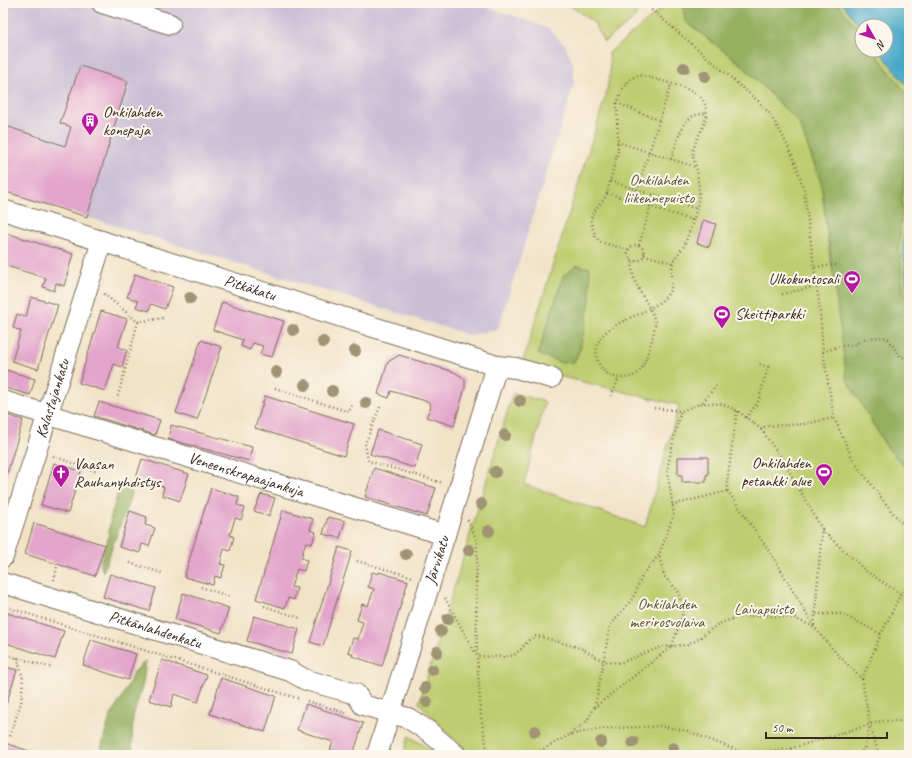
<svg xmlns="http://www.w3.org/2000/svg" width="912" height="758" font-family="Caveat,sans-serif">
<rect width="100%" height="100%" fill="#fbf7ec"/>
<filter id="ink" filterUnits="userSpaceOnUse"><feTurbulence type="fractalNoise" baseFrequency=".025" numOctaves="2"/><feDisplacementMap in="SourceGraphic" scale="8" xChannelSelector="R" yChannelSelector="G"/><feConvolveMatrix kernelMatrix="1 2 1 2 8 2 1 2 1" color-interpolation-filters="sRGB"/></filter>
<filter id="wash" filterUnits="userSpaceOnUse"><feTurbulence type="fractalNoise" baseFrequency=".012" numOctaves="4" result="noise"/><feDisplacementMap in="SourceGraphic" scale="16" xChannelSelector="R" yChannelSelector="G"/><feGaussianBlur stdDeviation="0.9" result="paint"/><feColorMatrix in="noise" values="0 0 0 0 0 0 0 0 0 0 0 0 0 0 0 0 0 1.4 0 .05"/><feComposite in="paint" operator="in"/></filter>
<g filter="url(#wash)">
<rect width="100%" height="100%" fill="#f2e3c7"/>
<path fill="#cbbfd5" d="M3,3H473L529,21L549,29L565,45L573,63L574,84L498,329L469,335L3,191Z"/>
<g fill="#becd70" stroke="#7c7c47">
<path d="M567,3H634L638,10L634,19L604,42L594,23Z"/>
<path d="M660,3H683L685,21L741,64L799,123L821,182L830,259L886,446L909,471V755H472L457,742L419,703L513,393L545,402L524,484L645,527L679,405L521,367L606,95L610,73L609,53L662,8Z"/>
<path d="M833,3L843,4L862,29V35L840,6Z"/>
<path d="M873,50H879L909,89V172L903,245L909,316V351L899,246L904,179L907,95Z"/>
<path d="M409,736L423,745L434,755H403Z"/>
</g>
<g fill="#96b062" stroke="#686d40">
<path d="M683,3H833L840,6L862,35V50H873L907,94L904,179L899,246L909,351V471L886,446L847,380L821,182L799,123L741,64L685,21Z"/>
<path d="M577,265L590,268V301L580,349L574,362L562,363L538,354L563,276Z"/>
<path d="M121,483L133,486L128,504L103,572L100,564L108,539L111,515Z"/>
<path d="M146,661L143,683L133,717L132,745L134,755H109L108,752L101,748L110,717L122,697L134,672Z"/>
</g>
<g fill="#47a8c7" stroke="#416972">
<path d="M842,3H909V89L879,50H886V26H862V29Z"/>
<path d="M909,172V316L903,245Z"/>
</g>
<g id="blocks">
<g fill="#e3a5cb">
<path d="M80,66L128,81L87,217L3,191V125L65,146L71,127L60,123Z"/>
<path d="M703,220L716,224L709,247L697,243Z"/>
<path d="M3,232L73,254L64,286L56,283L54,291L43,287L46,278L3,265Z"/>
<path d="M135,274L173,287L165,309L151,304L149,311L136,307L138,301L127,297Z"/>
<path d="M31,297L58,305L38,369L12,361L21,331L13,328L17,314L26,317Z"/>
<path d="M222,302L284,321L272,357L260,354L263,346L253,343L250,350L241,346L243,340L213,330Z"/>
<path d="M101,311L127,319L118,347L127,350L122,367L114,364L105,391L79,383Z"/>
<path d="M201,340L222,347L197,420L176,413Z"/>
<path d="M399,355L454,372L461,376L465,380V388L454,426L426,417L431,407L429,402L391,391L389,398L378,394L388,362Z"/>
<path d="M3,369L35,379L30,395L3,387Z"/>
<path d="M265,396L354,424L344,456L255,428Z"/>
<path d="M99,402L160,420L155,435L94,416Z"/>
<path d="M3,414L23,420L3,487Z"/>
<path d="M171,425L252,447L249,461L168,439Z"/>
<path d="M378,430L422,444L415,468L370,454Z"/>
<path d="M678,457H708V475H706V482H682V475H678Z"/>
<path d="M142,459L189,474L180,501L162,495L164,487L136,478Z"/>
<path d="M54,463L81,471L68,513L41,505Z"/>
<path d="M374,468L436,488L427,516L365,497Z"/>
<path d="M211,488L239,497L237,505L245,508L241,520L235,518L230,535L234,537L230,551L224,549L220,564L225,565L221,578L215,576L213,585L184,577Z"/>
<path d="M261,494L275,498L269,516L254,511Z"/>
<path d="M283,510L313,519L310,530L316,532L312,544L306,542L301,558L307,560L304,571L297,569L291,587L297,588L294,600L288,598L285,608L256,599Z"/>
<path d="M130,511L147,517L145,525L155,528L149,546L142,544L140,553L119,547Z"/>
<path d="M328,517L345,521L340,538L323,534Z"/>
<path d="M34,523L105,545L95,576L25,554Z"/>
<path d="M339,547L352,551L323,646L310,642Z"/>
<path d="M372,572L378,574L379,572L408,581L382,666L352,656L353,654L348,652L353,638L358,639L363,622L357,620L362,604L368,606L374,589L368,587Z"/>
<path d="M110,574L156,588L149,611L103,597Z"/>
<path d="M183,593L229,608L221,633L175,619Z"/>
<path d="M7,613L64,631L55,659L3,642V627Z"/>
<path d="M254,616L299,629L292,654L247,641Z"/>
<path d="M91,640L136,654L128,680L83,665Z"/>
<path d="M162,660L207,675L198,702L174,694L171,707L149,700Z"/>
<path d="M3,666L17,670L3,714Z"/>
<path d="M221,678L276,696L265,732L210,714Z"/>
<path d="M306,704L363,723L353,755H347L330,750L333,742L297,730Z"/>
<path d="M5,743L32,752L31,755H3Z"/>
</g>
</g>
</g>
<g filter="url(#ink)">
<use href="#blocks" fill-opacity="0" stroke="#7b6b59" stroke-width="1"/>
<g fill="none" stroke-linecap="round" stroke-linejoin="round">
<defs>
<g id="minor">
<path d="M102,3L170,24"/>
<path id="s1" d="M3,210L497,366L516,368L551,378"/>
<path id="s2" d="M3,401L445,535"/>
<path id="s3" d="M3,557L102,241"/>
<path id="s4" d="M3,583L290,671L306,680L356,694L363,705L408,718L428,731L456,755"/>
<path id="s5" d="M377,755L497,366"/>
</g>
</defs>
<use href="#minor" stroke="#7b6b59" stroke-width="22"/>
<g stroke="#7b6b59" stroke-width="2.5" stroke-dasharray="1 3" stroke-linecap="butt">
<path d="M647,3L652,10L758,101L769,113L783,136L796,164L804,191L820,311L823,352L834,418L854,462L893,513L909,531"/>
<path d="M617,103L659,120"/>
<path d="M617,142L696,167"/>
<path d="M671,159C676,146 680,123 693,116C697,114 702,114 706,113"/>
<path d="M610,181L695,208"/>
<path d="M637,190L671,84"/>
<path d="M607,193L692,220"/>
<circle cx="636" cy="253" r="8"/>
<path d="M639,245L654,195"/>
<path d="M628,250L600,242L595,236L591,221L592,214L606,196L618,151L617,103L623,89L631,78L639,75C654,79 692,87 701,98C717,117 693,136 693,155C693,160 696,165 697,170C698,177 698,184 699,191C699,207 691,226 686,241C684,250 674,255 673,264C671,274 674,285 668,294C652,315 610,319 599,341C592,356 599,372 615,377C623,379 634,378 640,371C645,365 656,330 655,322C650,301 628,283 633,261"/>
<path d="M644,255L673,263"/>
<path d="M815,267L837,265"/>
<path d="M104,294L138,322L117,399"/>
<path d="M782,294L817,286"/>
<path d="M138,322L163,318"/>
<path d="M823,352L840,346L853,345L867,338L883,337L888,339L901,357H907"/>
<path d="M275,388L349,412L352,404"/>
<path d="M611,396L619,378"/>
<path d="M703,402L716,386"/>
<path d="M380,407L365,444L368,461L443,483"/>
<path d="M654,408L681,411L702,403L723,404L739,412L761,429L766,426L804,424L834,418"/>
<path d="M737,411L727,483L728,491L775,560L814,627L822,529L784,462L761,429"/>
<path d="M746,418L758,402L768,367L759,364"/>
<path d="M53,456L98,472"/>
<path d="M672,505L728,491"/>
<path d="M468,520L477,541V562L476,581L477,656L481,716L488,755"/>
<path d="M822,530L866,571L901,594"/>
<path d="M357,561L413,577"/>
<path d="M130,563L162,573"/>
<path d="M54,580L57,567"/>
<path d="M201,587L231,597"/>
<path d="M445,598L477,656L505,657L514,655L521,649L529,640L535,636L542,637L583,649L603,661L620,663L661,647L687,645L697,640L718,624L739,617L761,615L794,618L814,627L836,653L862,679L870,725L879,755"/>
<path d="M3,606L300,699"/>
<path d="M264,606L300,618"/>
<path d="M816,614H842L881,634"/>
<path d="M3,654L53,668"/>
<path d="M862,679L881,634L901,594L909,583"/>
<path d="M307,701L346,713"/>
<path d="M595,707L610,626L633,598L643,574L659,555L674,514L667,470L675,433L681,411"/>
<path d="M570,734L586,722L595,707L672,646L683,613L679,592L664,576L659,555"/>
<path d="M10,736L21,703L23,679L17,657"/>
<path d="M533,755L569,735L598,729L660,726L687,731L739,751L763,752L789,749L881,721H909"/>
<path d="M860,755L864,748L870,726"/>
</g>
<use href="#minor" stroke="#fff" stroke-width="20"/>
</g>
<g fill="#a09475">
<circle cx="684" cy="68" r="6"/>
<circle cx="705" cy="76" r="6"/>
<circle cx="190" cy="298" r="6"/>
<circle cx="293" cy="330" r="6"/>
<circle cx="323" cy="342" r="6"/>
<circle cx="355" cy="351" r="6"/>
<circle cx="276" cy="372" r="6"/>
<circle cx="305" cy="385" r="6"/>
<circle cx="332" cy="391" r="6"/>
<circle cx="520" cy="401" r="6"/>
<circle cx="366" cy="403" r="6"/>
<circle cx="505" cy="435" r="6"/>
<circle cx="495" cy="472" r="6"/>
<circle cx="481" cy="504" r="6"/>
<circle cx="489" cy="531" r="6"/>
<circle cx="469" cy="550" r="6"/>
<circle cx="406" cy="554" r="6"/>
<circle cx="448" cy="619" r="6"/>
<circle cx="441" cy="631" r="6"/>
<circle cx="437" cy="652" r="6"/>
<circle cx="432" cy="670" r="6"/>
<circle cx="425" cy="688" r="6"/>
<circle cx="427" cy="702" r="6"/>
<circle cx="535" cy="731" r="6"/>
<circle cx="601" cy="742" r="6"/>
<circle cx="633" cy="742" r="6"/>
<circle cx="673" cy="748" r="6"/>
</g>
</g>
<defs>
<symbol id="building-pin" viewBox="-11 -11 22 30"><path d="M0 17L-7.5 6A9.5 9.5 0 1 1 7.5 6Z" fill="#b5179e" stroke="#fbf7ec"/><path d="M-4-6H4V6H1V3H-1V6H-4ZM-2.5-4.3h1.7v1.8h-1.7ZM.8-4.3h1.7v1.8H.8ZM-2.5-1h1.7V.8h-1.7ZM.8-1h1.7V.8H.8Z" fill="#fff"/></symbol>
<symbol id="stadium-pin" viewBox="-11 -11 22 30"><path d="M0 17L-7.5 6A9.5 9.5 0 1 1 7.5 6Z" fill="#b5179e" stroke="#fbf7ec"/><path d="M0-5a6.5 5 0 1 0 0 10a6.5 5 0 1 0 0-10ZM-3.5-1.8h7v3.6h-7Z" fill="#fff"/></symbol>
<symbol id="church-pin" viewBox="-11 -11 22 30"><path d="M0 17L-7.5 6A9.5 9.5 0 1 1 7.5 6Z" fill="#b5179e" stroke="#fbf7ec"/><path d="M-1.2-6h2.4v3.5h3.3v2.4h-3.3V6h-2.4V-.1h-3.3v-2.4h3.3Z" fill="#fff"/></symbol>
</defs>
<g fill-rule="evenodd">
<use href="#building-pin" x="80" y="111" width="20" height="27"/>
<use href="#stadium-pin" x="842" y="269" width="20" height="27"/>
<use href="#stadium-pin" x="712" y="304" width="20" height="27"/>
<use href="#stadium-pin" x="814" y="462" width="20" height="27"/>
<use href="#church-pin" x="51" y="463" width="20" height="27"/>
</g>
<g text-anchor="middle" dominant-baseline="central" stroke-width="4" stroke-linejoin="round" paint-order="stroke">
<g font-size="16" fill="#3b2a1e" stroke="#fbf7ec" text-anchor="start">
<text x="103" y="112">Onkilahden<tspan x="103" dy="18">konepaja</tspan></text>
<text x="839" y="279" text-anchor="end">Ulkokuntosali</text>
<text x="735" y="314">Skeittiparkki</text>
<text x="811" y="463" text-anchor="end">Onkilahden<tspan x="811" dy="18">petankki alue</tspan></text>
<text x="74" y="464">Vaasan<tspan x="74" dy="18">Rauhanyhdistys</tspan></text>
</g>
<g font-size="16" fill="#5c5332" stroke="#fbf7ec">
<text x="659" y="180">Onkilahden<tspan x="659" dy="18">liikennepuisto</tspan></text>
<text x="667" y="604">Onkilahden<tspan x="667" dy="18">merirosvolaiva</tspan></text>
<text x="764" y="609">Laivapuisto</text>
</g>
<g font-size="16" fill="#3b2a1e" stroke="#fbf7ec">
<text stroke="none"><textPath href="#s1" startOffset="259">Pitkäkatu</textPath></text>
<text stroke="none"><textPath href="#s3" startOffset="166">Kalastajankatu</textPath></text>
<text stroke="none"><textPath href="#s2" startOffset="254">Veneenskrapaajankuja</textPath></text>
<text stroke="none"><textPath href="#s5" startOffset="204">Järvikatu</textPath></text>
<text stroke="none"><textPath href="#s4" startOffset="159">Pitkänlahdenkatu</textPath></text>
</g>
</g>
<rect width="912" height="758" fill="none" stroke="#fbf7ec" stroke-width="16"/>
<g transform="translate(874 38) rotate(129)"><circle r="19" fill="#fbf7ec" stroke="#aea59a"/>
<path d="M0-3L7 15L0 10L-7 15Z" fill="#b5179e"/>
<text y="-6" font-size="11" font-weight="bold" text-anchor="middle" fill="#3b2a1e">N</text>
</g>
<path d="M766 732v6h121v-6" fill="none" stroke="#3b2a1e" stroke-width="2"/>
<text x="772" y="732" font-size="12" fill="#3b2a1e" stroke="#fbf7ec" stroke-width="3" paint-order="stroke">50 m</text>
</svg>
